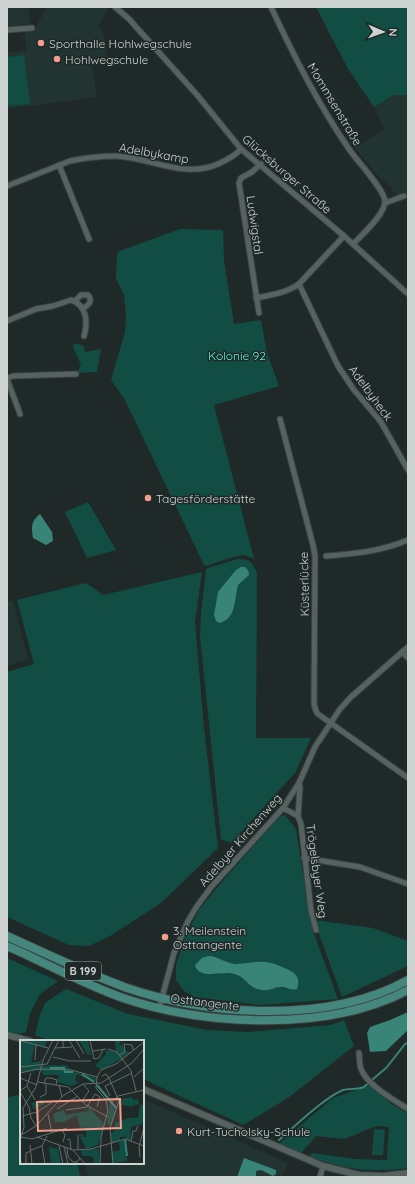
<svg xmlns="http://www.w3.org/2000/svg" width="415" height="1184" font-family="Quicksand,sans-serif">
<rect width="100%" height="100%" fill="#1f2927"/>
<g fill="#223431">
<path d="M7,7H28L31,24L7,27Z"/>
<path d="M47,7H109L99,25L105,38L108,64L92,66L97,97L7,109V53L26,51L25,31L35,29Z"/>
<path d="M394,95H408V193L397,195L387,183L380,178L355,148L384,129L374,107Z"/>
<path d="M13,601L28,660L7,666V602Z"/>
<path d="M143,1099L288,1163L282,1177H88L84,1163H143Z"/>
</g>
<g fill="#124d44" fill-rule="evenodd">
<path d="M316,7H408V95H394L374,107L348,69Z"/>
<path d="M24,55L30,104L7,106V57Z"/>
<path d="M180,229L223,230L224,260L234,324L261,320L267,353L279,386L214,405L254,559L245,555L233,557L206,566L204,565L125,400L111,380L125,332L126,314L124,295L116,279L117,252Z"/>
<path d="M74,343L84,346L85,352L101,349L97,372L77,373L81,365L73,347Z"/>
<path d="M88,502L116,550L87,558L65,512Z"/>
<path d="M238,559C250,559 252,562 257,573L256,738H311L295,773L231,843L221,839L200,637L201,613L206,570L208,568Z"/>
<path d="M202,572L195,622L204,727L218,848L161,903L110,936L89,946L69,945L7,917V672L34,664L17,600L86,583L103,595Z"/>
<path d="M285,815L296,829L310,919L313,931L338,999L261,1005L195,997L184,991L176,980V965L185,938L199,910L220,884L279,817ZM214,956C219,958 224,962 229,963C243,966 258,961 272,963L288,989C275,984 273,992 261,990C254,989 251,985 245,980C236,971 225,972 213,974Z"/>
<path d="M314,920L373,928L408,941V966L342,997Z"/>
<path d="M7,958L58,981L40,994L30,1014L26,1032L20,1034L7,1032Z"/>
<path d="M66,989L128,1014L207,1030L249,1032L331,1025L344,1020L354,1046L288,1098L243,1125L143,1079V1041H50L35,1035L39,1018L45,1003Z"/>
<path d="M371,1085L389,1102L408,1114V1168C370,1173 345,1170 309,1156L312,1153L355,1159L387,1160L389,1127L376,1126L345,1139L316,1136L301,1153L280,1143L333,1098Z"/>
<path d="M17,1095L21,1096V1163H78L80,1177H7V1098Z"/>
<path d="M374,1129L385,1130L383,1155H372Z"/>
</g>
<g fill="#388477">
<path d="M40,514L52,532L53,541L46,545L33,538C31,527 31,521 40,514Z"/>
<path d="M241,567H245L248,570L249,575L238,585C234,599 237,619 219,623L216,621L214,615L218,592L236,570Z"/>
<path d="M208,956C218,956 225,963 235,964C245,964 254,961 264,962C270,962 276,964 282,967C292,971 302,975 297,989C291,991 287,987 282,987C274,986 270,993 257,989C248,986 244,976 234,974C223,970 199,981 195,965L202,958Z"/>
<path d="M408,1012V1030L386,1051L370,1052L367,1033L370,1027L390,1020Z"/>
<path d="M244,1158L276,1170V1174L273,1176L261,1170L256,1171V1177H237Z"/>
</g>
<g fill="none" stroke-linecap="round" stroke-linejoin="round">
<path stroke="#388477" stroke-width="2" d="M279,1140C295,1126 324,1098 343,1090C350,1088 357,1090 364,1087L387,1067L405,1044L408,1043"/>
<defs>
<g id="minor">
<path d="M115,7L129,19L198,96L241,149L344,236L408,294"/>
<path d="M271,7C294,56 318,104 349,149C357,161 384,189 385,201C386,213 362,235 353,244"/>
<path d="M7,30L32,28"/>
<path d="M59,165L89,239"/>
<path d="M7,186L70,161C85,158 101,156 116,156C152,158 184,179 218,164C227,160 235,156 241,149"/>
<path d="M385,203L404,196"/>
<path d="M299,284L338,366L354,390L381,422L408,470"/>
<path d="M256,298C271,295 286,293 299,284L344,236"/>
<path d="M75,301L81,295H88C93,301 89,305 83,308"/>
<path d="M259,313L239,183L241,178L252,172L261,164"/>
<path d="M7,321L36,309L53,306L71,300C87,305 88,322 84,336"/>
<path d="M7,378L13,376L76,374"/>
<path d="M7,379L20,414"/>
<path d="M280,419L313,545L315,556L314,704L316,711L318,714L408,778"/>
<path d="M326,556C354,554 382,551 408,540"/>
<path d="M402,652L408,658"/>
<path d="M299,783L300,787L298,816L301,824L311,910L316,930"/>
<path d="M283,808L298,816"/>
<path d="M304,858L360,867L408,884"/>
<path d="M159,1009L174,953L188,921L197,906L212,886L283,808L299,783L315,747L340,709L351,697L408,647"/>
<path d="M359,1053C360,1058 359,1064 361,1069C367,1085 394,1100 408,1109"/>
<path d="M320,1177L323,1166"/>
</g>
<g id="tertiary">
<path d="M7,1035L30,1041"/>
<path d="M143,1089L323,1166L359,1175L383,1176L408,1173"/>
</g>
<g id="primary">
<path d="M7,936C47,954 86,973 127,988C210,1016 329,1024 408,980"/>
<path d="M7,946C46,963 83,984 123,998C206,1026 329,1032 408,990"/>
</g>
</defs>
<use href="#minor" stroke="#3b4342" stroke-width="7"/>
<use href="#tertiary" stroke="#3b4342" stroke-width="8"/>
<use href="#primary" stroke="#3b4342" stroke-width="10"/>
<use href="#minor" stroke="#56625f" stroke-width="5"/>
<use href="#tertiary" stroke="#56625f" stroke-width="6"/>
<use href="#primary" stroke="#45877c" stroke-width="8"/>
</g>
<g fill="#f59d8d" stroke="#1f2927" stroke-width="1.5">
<circle cx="41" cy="43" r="4"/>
<circle cx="57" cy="59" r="4"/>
<circle cx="148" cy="498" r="4"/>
<circle cx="165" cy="937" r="4"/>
<circle cx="179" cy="1131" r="4"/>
</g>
<g text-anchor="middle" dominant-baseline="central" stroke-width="3" stroke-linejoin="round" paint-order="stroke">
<rect fill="#1f2927" stroke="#98a09e" stroke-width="1" x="65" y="962" width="36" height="18" rx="3"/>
<g font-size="11" font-weight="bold" fill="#ccd3d1">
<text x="83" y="971">B 199</text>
</g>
<g font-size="12" fill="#ccd3d1" stroke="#1f2927" text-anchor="start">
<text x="49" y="43">Sporthalle Hohlwegschule</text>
<text x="65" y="59">Hohlwegschule</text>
<text x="156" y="498">Tagesförderstätte</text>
<text x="173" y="930">3. Meilenstein<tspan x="173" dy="14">Osttangente</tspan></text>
<text x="187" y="1131">Kurt-Tucholsky-Schule</text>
</g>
<g font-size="12" fill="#ccd3d1" stroke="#1f2927">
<text transform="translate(335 104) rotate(59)">Mommsenstraße</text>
<text transform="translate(154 153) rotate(10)">Adelbykamp</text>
<text transform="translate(287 174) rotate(41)">Glücksburger Straße</text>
<text transform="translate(255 225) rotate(82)">Ludwigstal</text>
<text transform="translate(371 393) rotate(54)">Adelbyheck</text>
<text transform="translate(304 584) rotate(-91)">Küsterlücke</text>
<text transform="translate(240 840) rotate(-49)">Adelbyer Kirchenweg</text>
<text transform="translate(317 871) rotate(82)">Trögelsbyer Weg</text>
<text transform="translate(205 1002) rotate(7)">Osttangente</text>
</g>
<g font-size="12" fill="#61f0d8" stroke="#1f2927">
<text x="237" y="355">Kolonie 92</text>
</g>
</g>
<g transform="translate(20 1040)">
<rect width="124" height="124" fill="#1f2927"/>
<path d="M0,0H27L25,7L15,5L11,23L20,21L22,18L20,26L46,25L51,31L76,38L75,43L57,34L55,40L58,43L52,46L37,42L39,35H23L21,30L3,32L0,30ZM59,0H68L71,15L67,14ZM95,0H101L99,5L102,4L105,11L112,12L82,30L75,26L86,14L85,10L96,12ZM99,56L101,59L112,57L113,60L118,59L119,64L111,66V69L110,66L101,65L102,61L99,65ZM23,59L24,64L14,70L11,63ZM90,63L96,71L90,86L87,84ZM120,65H124V79L122,84L111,87L110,101L106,99L105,94V97H100V101L92,103L91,94L95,90V83L109,78H118ZM69,67L84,84L78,105L66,109L59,94L64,95L62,97H66V92L64,87L60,88L57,75L44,82H35L33,74L44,70L46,75L68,71ZM104,100L107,121L93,123L92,112L100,110L99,102ZM29,107L38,109L41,124L31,123ZM79,109V124H73L74,118L69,116H63L60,110Z" fill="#124d44"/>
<path fill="none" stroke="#388477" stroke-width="2" d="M30,28H44L45,32H53M62,34L74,42M77,45L96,68M105,100L107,116"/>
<path fill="none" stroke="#646d6b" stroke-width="1" d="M49,0L60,18M56,0L64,14M70,0L74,19L79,18L83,10M1,1L28,8M35,8L52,7M43,8V1L49,0M88,9L97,12L111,31L116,51M73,11L86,9M100,15L105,12L104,4L112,5L113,10M33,17L50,21H71M15,20L16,5M0,27L27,24L39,0M0,33L18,29L51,30L77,37M82,36L86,34L89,38L99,61L90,88L93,124M114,37L124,28M0,38L17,45M18,42L48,47L66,65L88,77M24,44L26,38H31L37,40L36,45M39,45L42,57M7,46L15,60M0,51L7,46L11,33M0,52L9,67L11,78L16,86M90,56L85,46L112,33M20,57L26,54V44M62,61L69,51L63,44M91,63L98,56L124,50M37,69L58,56M46,70L67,67L75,54L80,57L77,67M28,74L32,93M2,76L17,72L31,63M42,90L45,95L43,102M0,92L3,94L16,86L44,55L63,44L81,43L112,23L124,9M1,97L12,99L47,88M17,97L53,110L71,109L105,99L124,106M47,99L50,100L51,110M0,101L4,87L3,68L16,47L23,20L33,0M111,101L113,91H116L118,86M0,105L1,124M10,105L12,124M22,106L25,124M39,106L43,124M44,107L48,124M47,108L48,117L53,122H57L60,118M58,109V95M11,110L22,106L27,96M53,110L65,124M120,117L119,107L124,87M6,124V113L11,111M80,124L81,97L88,70L86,60L76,48L77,37L81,30L96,24L124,2"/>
<path fill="#f59d8d" fill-opacity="0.15" stroke="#f59d8d" stroke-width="2" d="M100,59L101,88L18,91L17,62Z"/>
<rect width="124" height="124" fill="none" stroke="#ccd3d1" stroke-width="2"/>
</g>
<rect width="415" height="1184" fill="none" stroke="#ccd3d1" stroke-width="16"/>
<g transform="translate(383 32) rotate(92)" stroke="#1f2927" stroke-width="3" paint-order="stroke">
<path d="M0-3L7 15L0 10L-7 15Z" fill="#ccd3d1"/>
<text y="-6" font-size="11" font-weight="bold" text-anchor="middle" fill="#ccd3d1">N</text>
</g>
</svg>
